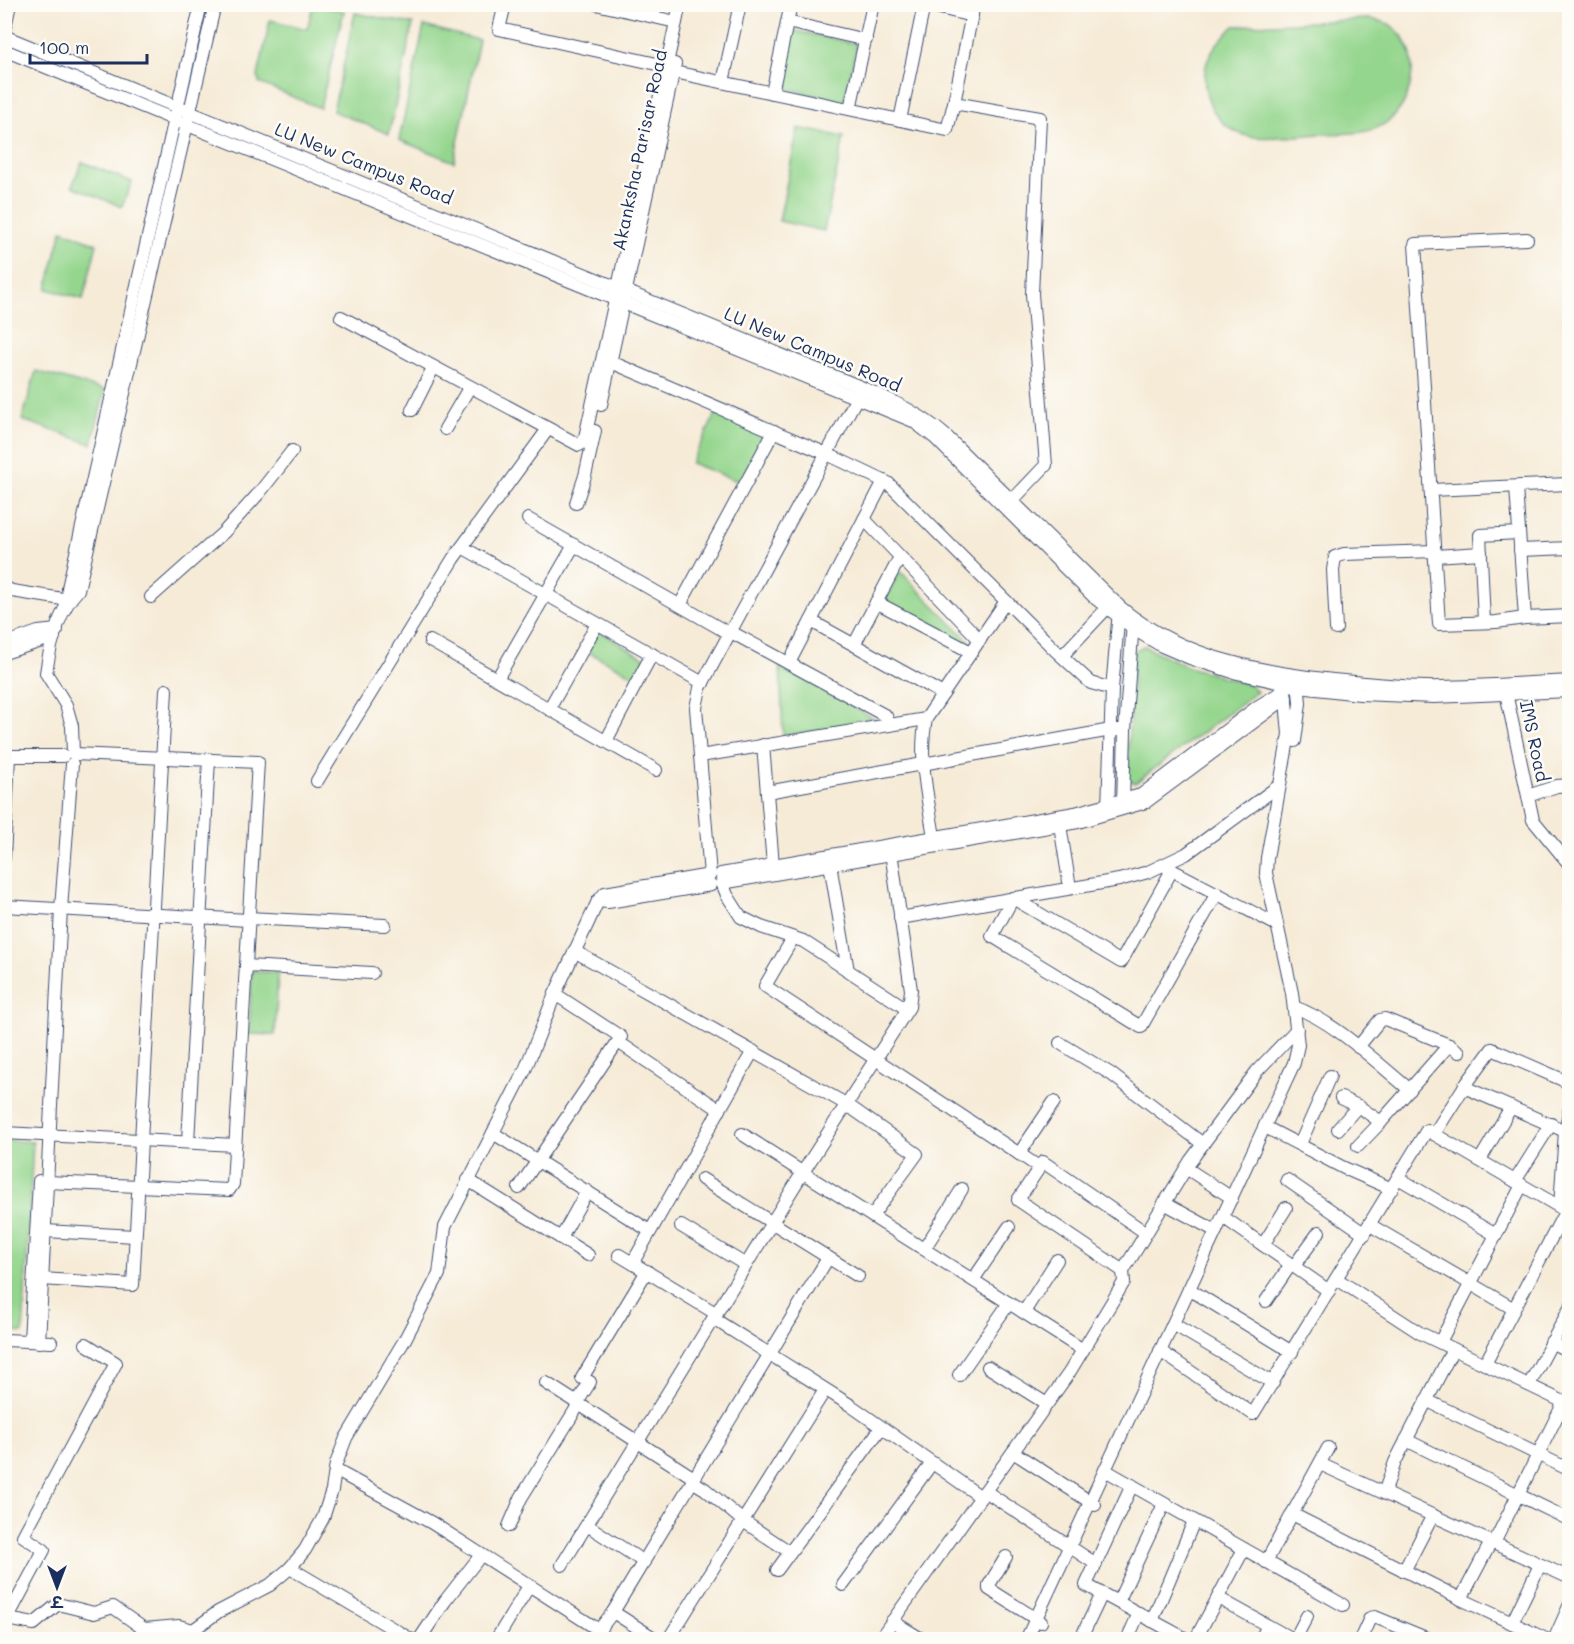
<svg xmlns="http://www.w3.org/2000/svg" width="1574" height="1644" font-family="Mali,'Playpen Sans Deva',sans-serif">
<rect width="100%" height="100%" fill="#fdfcf7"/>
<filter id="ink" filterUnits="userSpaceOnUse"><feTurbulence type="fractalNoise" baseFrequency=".0167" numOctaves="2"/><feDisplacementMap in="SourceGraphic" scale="12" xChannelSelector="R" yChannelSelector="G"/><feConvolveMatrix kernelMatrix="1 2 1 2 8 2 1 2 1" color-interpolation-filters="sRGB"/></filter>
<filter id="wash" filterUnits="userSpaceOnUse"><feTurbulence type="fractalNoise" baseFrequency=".008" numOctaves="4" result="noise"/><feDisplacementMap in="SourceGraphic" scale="24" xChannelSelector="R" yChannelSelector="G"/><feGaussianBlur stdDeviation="1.35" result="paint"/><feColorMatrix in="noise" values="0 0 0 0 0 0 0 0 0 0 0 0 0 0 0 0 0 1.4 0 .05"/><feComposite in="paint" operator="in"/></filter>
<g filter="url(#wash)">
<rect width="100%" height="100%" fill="#f6ebd7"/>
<g fill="#94d68d" stroke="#588276" stroke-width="1.5">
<path d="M313,5L344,11L320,108L259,83L258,76L270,20L307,29Z"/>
<path d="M355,13L413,24L389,134L333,111Z"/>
<path d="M1367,19C1374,20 1383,21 1389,24C1402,32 1411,48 1412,62C1413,84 1406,109 1387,122C1369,136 1343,133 1321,134C1302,135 1270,139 1253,137C1218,133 1197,95 1207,62C1212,47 1223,37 1234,26Z"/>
<path d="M424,26L479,40L454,162L399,140Z"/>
<path d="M792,30L857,44L844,102L779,87Z"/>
<path d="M798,128L844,137L824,231L779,221Z"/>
<path d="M82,162L132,182L122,207L72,186Z"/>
<path d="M62,230L97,244L83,299L47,289Z"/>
<path d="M36,371L105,390L92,444L22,420Z"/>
<path d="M717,412L768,432L740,482L691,463Z"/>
<path d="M900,571L970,642L968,645L884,601Z"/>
<path d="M599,631L645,658L635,676L586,651Z"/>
<path d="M1144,646L1189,667L1251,685L1257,692L1135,783L1126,778L1134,651Z"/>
<path d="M780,665L878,721L783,736Z"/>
<path d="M252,971L278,973L275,1035L249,1034Z"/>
<path d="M4,1140L33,1142L23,1333L5,1331Z"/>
</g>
</g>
<g filter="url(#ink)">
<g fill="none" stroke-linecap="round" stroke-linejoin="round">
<defs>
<g id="minor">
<path d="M505,4L499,29L666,66L674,72L947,130L954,103"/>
<path d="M596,4L676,22"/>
<path d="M924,4L972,16"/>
<path d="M974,4L954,103L1040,118L1032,294L1046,465L1007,506"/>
<path d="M787,22L866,40"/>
<path d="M4,32L10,4"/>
<path d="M4,36L801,363C851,384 907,401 947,437L1120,607C1184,661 1274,675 1355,682C1384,685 1413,688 1442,687C1484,686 1527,683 1570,681"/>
<path d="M4,50L913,421L935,438L1095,598L1137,631L1162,646L1190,658L1233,672L1299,687L1360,694L1434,697L1570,691"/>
<path d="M723,82L740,4"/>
<path d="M772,93L791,4"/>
<path d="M850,109L873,4"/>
<path d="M900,120L924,5"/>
<path d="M1527,239L1415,244L1439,624L1496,622L1525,618L1570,616"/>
<path d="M341,317L579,445L584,442L680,4"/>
<path d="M611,362L827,454L888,483L1055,650L1091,683L1112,689"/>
<path d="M601,405L675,64"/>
<path d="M412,410L433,368"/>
<path d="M445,429L469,388"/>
<path d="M1516,487L1525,618"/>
<path d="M1431,490L1568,484"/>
<path d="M576,503L585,476L595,431"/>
<path d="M528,519L730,634"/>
<path d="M864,519L980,640"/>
<path d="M462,547L703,683"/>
<path d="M1520,550L1570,548"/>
<path d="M1435,556L1481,553"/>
<path d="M4,587L12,591L69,600"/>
<path d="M151,597L224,532L260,492L292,451"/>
<path d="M69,600L68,588L201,4"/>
<path d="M876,602L971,652"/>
<path d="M680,605L774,431"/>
<path d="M811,621L943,694"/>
<path d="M1484,622L1480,535L1519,533"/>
<path d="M1336,629L1333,570L1335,557L1344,554L1435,551"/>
<path d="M731,632L886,716L889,725"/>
<path d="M430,641L656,770"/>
<path d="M4,644L38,632L57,630"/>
<path d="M854,645L900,557"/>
<path d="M4,653L54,637"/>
<path d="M1062,656L1107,608"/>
<path d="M789,663L884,481"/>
<path d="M497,679L574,545"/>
<path d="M1505,688L1533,820L1570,865"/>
<path d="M549,709L597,624"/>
<path d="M606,741L652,654"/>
<path d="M1295,741L1300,703L1298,681"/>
<path d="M763,745L773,865"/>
<path d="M73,753L72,726L66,705L46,673C50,645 58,611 78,590L215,4"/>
<path d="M4,756H63"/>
<path d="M700,756L926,719"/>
<path d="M317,781L453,559L548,429"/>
<path d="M767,792L1111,730H1125"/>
<path d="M1528,796L1557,786L1570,785"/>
<path d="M1123,805L1125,730L1133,622"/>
<path d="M1108,809L1112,689L1119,611"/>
<path d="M1060,825L1070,888"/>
<path d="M934,837C928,798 918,759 926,719L1006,601"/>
<path d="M4,858L9,756"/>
<path d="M830,864L848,971"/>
<path d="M1166,867L1277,925"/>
<path d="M1172,870L1121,962L1013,898L992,936L1141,1027L1217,893"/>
<path d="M721,874L1075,813L1141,795L1257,707L1285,690"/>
<path d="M598,901L608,902L711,885"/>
<path d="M4,906L248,920"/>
<path d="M248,918L385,925"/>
<path d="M900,918L1119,880L1148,872L1186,854L1280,785"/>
<path d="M793,938L765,986L1039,1167"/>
<path d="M574,951L846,1104L917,1154L872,1216"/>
<path d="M246,966L372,973"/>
<path d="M1294,1007C1334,1021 1376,1062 1410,1090"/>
<path d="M907,1009L803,941L761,927L741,917L727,895L722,883L1078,822L1146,802L1286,698"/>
<path d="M618,1042L720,1110"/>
<path d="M1060,1043L1111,1074L1203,1144"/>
<path d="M1358,1047L1380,1020L1385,1019L1449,1045L1459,1052"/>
<path d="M1464,1087L1492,1049L1570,1083"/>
<path d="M1341,1098L1358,1106L1381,1122"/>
<path d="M1265,1127L1344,1168L1392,1189"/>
<path d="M1338,1129L1358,1106"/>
<path d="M4,1133L235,1145"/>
<path d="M493,1133L650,1231"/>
<path d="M742,1134L1083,1350"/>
<path d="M1434,1134L1464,1087L1565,1131"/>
<path d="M188,1142L209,759"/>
<path d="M1300,1144L1330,1076"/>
<path d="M1358,1146L1381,1122L1449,1045"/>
<path d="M1019,1154L1054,1102"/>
<path d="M1480,1160L1511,1107"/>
<path d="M1186,1168L1232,1198"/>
<path d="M1398,1178L1496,1235"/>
<path d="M702,1179L858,1276"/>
<path d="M468,1180L588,1255"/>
<path d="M1287,1180L1365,1234"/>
<path d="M1515,1181L1551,1124"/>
<path d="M47,1182L229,1190L233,1184L258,762L74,754"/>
<path d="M519,1188L621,1037L555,994"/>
<path d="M1164,1203L1216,1231"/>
<path d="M1560,1207L1565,1131L1570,1108"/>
<path d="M1223,1217L1329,1291"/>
<path d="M1370,1225L1514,1309"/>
<path d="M681,1226L746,1265"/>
<path d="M45,1231L135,1236"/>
<path d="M561,1238L587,1191"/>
<path d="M1263,1245L1286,1208"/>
<path d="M924,1249L962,1189"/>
<path d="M619,1255L717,1314"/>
<path d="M633,1262L753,1051"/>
<path d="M1294,1266L1319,1232"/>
<path d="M1123,1271L1018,1200L1043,1162L1146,1233"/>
<path d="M42,1279L133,1285L166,690"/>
<path d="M1337,1279L1420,1333L1570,1405"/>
<path d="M973,1280L1009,1227"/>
<path d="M1189,1289L1292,1352"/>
<path d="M1266,1301L1291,1264"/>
<path d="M1024,1312L1057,1260"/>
<path d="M714,1319L850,1405L981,1497"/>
<path d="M1173,1324L1273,1383"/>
<path d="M4,1340L51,1342"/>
<path d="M30,1341L39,1181"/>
<path d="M39,1342L61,909L72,764"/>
<path d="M1440,1342L1522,1185"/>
<path d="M1551,1342L1570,1352"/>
<path d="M1160,1351L1253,1414L1427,1130L1570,1213"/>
<path d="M1485,1364L1566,1210"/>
<path d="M988,1367L1047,1404"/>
<path d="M959,1375L1009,1303"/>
<path d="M546,1383L694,1478"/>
<path d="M1529,1385L1570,1308"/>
<path d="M1426,1400L1570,1470"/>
<path d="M577,1403L590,1382L582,1378L647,1271"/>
<path d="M1406,1440L1570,1520"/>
<path d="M1013,1452L1095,1505"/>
<path d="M1320,1464L1570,1578"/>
<path d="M335,1470L432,1523L599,1630L613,1612L657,1640"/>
<path d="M1105,1470L1343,1605"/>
<path d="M692,1481L705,1489L743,1521L790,1552"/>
<path d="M1132,1485L1086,1585L1188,1640"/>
<path d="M985,1491L1096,1564"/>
<path d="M1384,1493L1395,1462L1453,1349"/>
<path d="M1292,1514L1461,1599L1548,1640"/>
<path d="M587,1525L644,1562"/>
<path d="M509,1526L521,1498L579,1404"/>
<path d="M1494,1543L1564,1402"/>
<path d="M1006,1557L989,1585V1589L1041,1622"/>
<path d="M1266,1562L1328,1448"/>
<path d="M562,1565L803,1172L909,1007L911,990L890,845"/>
<path d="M290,1568L412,1640"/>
<path d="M777,1570L881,1428"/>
<path d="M1404,1571L1433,1515"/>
<path d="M843,1585L932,1463"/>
<path d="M1218,1598L1292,1639H1295L1307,1616"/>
<path d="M1461,1599L1491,1542"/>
<path d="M1118,1602L1164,1504"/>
<path d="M613,1612L828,1258"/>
<path d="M4,1616L7,1619L44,1550L23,1536L116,1363L86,1344"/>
<path d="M892,1621L923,1640"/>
<path d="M1152,1621L1194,1521"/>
<path d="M4,1623L7,1619L34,1624L58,1604L94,1613L113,1607L144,1629L179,1626L193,1630"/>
<path d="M1512,1623L1540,1565"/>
<path d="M191,1640L193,1630L218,1612L270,1585L290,1568L305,1550L323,1518L332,1490L336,1464L346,1438L404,1341L439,1274L445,1227L525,1070L555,994L598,901L605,893L710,875L696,708L700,688L860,392"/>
<path d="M419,1640L445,1601L481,1555"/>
<path d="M496,1640L529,1586"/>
<path d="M668,1640L825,1390"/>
<path d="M879,1640L1069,1373L1124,1282L1123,1271L1191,1160L1257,1071L1297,1029"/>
<path d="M1026,1640L1294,1063L1298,1045L1292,993L1266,873L1267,858L1289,734L1285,690L1287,677"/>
<path d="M1080,1640L1102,1594"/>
<path d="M1127,1640L1139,1613"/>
<path d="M1195,1640L1244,1549"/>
<path d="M1260,1640L1268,1626"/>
<path d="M1360,1640L1370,1618L1375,1617L1431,1640"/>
<path d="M1554,1640L1570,1604"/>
</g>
</defs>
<use href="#minor" stroke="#3c4b70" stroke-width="14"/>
<use href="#minor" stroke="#fff" stroke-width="12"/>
</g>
</g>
<g text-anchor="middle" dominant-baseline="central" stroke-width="5" stroke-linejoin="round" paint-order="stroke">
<g font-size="18" fill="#1b2f5e" stroke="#fdfcf7">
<text transform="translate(639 150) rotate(-78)">Akanksha Parisar Road</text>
<text transform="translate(364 163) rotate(22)">LU New Campus Road</text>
<text transform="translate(813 349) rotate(23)">LU New Campus Road</text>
<text transform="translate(1535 741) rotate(78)">IMS Road</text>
</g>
</g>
<rect width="1574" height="1644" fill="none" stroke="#fdfcf7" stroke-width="24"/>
<g transform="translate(57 1587) rotate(180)" stroke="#fdfcf7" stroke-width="4.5" paint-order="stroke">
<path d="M0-4.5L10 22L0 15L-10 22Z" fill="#1b2f5e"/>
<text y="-9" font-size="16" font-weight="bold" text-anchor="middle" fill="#1b2f5e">उ</text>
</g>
<path d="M30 54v9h117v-9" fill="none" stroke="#1b2f5e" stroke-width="3"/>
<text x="39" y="54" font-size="18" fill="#1b2f5e" stroke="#fdfcf7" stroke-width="4.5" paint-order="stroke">100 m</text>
</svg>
